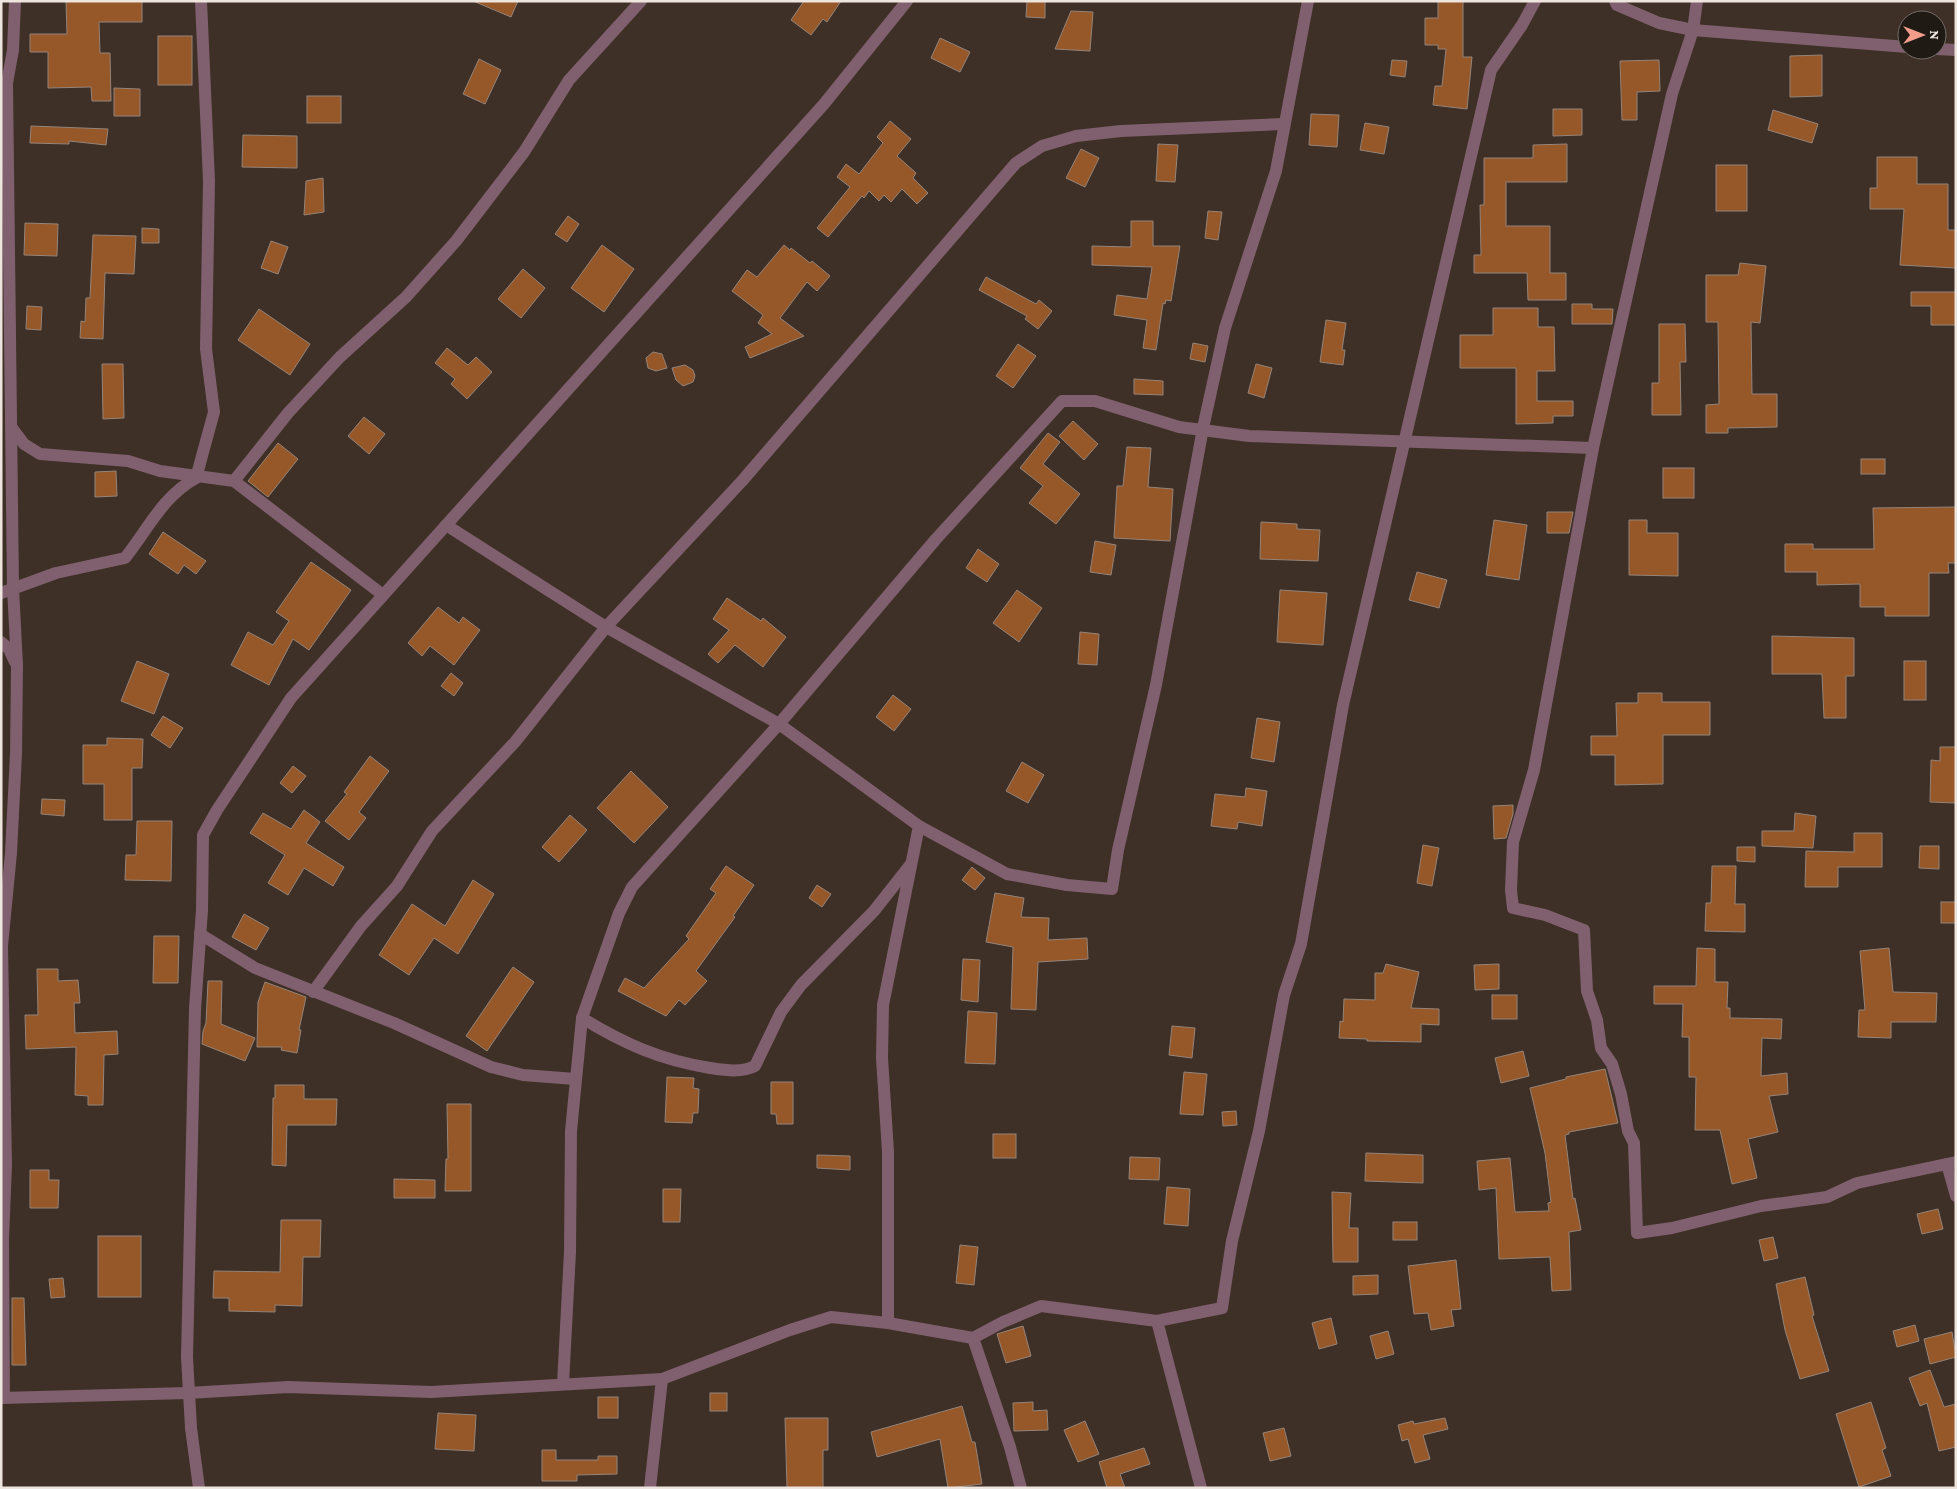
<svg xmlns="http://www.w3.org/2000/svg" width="1957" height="1489" font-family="'Crimson Pro',serif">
<rect width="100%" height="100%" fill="#3e3027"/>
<g fill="#965729" stroke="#958479">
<path d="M66,1H142V22H99L100,53H110L111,101H92L91,87L48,88V52H30V34H67Z"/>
<path d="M473,1H518L511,17Z"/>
<path d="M804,1H841L827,22L823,19L811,35L791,20Z"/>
<path d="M1027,1H1045V18L1026,17Z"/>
<path d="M1438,1H1463V57H1472L1467,109L1433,105L1435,86H1442L1446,49H1438V45H1425V18H1438Z"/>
<path d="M1071,11L1093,12L1090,51L1055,49Z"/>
<rect x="158" y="36" width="34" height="49"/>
<path d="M940,38L970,52L960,72L931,58Z"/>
<path d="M1822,55V96L1790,97V56Z"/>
<path d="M479,59L501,70L485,104L463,94Z"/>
<path d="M1392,60L1407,61L1405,77L1390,75Z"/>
<path d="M1659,60L1660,91L1637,92V120H1622L1620,61Z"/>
<path d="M114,88L140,89V116H114Z"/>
<rect x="307" y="96" width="34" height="27"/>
<path d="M1553,109H1582V135L1553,136Z"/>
<path d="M1773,110L1818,124L1812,143L1768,130Z"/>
<path d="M1311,114L1339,115L1337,147L1309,145Z"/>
<path d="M890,121L911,139L897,156L916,173L913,178L928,193L917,204L902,189L891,202L884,195L879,201L869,191L864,198L862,196L828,237L817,228L850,187L837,177L846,164L859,174L883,143L877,137Z"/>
<path d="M1365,123L1389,127L1384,154L1360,150Z"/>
<path d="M31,126L108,129L106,145L69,141V144L30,143Z"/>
<path d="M243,135L297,136V168L242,167Z"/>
<path d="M1158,144L1178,145L1175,182L1156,181Z"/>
<path d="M1567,144V182H1506V226H1550V273H1566V300H1528L1527,273H1474V255H1481L1480,205H1484V158H1533V145Z"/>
<path d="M1081,149L1099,158L1085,187L1066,178Z"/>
<path d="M1877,157H1917V184H1948V230H1956V268L1900,265L1904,209H1870V188H1877Z"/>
<rect x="1716" y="165" width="31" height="46"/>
<path d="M323,178L324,212L304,215L306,181Z"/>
<path d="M1208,211L1222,212L1218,240L1205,238Z"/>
<path d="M568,216L579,224L567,242L555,234Z"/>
<path d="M1131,221H1153V246H1180L1171,301L1166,300L1165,304L1163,303L1156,350L1143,348L1147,320L1114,315L1117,295L1147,299L1152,267L1092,265V246L1131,247Z"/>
<path d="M25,223L58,224L57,256L24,255Z"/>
<path d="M142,228L159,229V243H142Z"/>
<path d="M93,235L136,236L134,274L105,273L103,339L80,338L81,321L85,322L86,298H90Z"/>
<path d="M271,241L288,247L278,274L261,268Z"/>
<path d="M602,245L634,269L604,312L571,288Z"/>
<path d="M784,245L790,250L791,248L810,263L812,261L830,276L817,291L807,282L780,318L804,336L750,358L745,347L772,334L758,323L763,315L732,291L747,270L757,277Z"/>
<path d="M1740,263L1766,266L1760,323L1751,322L1752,394H1777V427L1728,428V433H1706V405L1719,404L1718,322H1706V275H1738Z"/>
<path d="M523,269L545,288L521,318L498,299Z"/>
<path d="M986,277L1036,304L1039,300L1052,311L1038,329L1025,319L1027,316L979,290Z"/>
<path d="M1911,292H1956V325H1931V306H1911Z"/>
<path d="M1572,304H1592V309H1613L1612,324H1572Z"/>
<path d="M27,306L42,307L41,330L26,329Z"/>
<path d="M1493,308H1538V327H1554L1555,371H1537V401H1573V416H1553V423L1516,424V368H1460V335H1493Z"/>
<path d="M259,309L310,344L290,375L238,340Z"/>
<path d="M1326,320L1346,323L1342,350H1345L1343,365L1320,362Z"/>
<path d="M1659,324H1685L1686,362H1680L1681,415H1652V383H1659Z"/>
<path d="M1193,343L1208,346L1205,362L1190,359Z"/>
<path d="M1018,344L1036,356L1013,388L996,376Z"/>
<path d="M447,348L468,365L476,357L492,372L467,399L451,384L455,379L435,363Z"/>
<path d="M653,352L662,354L667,368L656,371L648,368L646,358Z"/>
<path d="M102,364H123L124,418L103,419Z"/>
<path d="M1256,364L1272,368L1264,398L1248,393Z"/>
<path d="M685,365L693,370L695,376L693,382L683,386L676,380L672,368Z"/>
<path d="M1134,379L1163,381V395L1134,394Z"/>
<path d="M364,417L385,434L369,454L348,436Z"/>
<path d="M1073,421L1098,444L1084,460L1059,436Z"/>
<path d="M1048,433L1060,442L1043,464L1080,494L1056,524L1029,503L1043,486L1020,468Z"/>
<path d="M278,443L298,459L268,497L248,481Z"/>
<path d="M1127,447L1151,448L1148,487L1173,489L1170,541L1114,538L1117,486H1123Z"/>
<rect x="1861" y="459" width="24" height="15"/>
<rect x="1663" y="468" width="31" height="30"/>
<path d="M116,471L117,496L95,497V472Z"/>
<path d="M1956,507V563H1948L1949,573H1929V616H1885V607H1860V584L1817,585V572H1785V544H1813V549H1874L1873,508Z"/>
<path d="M1547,512H1573L1569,533H1547Z"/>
<path d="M1494,520L1527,525L1519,580L1486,575Z"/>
<path d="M1629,520H1647V533H1678V576L1629,575Z"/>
<path d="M1261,522L1297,524V529L1320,530L1318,561L1260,559Z"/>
<path d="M163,532L206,561L196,574L184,565L178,574L149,554Z"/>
<path d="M1095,541L1116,545L1111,575L1090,572Z"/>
<path d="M978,549L999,564L987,582L966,568Z"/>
<path d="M311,562L351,590L309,650L293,639L269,685L231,665L248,632L273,645L289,621L276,612Z"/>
<path d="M1417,572L1447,580L1439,608L1409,600Z"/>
<path d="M1017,590L1042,608L1019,642L993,623Z"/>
<path d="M1280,590L1327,593L1323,645L1277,642Z"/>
<path d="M727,598L761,621L763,618L786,637L763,667L735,645L718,663L708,654L729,630L713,619Z"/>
<path d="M438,607L459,623L463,617L480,630L454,665L430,646L422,656L408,643Z"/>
<path d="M1080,632L1099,634L1097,665L1078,664Z"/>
<path d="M1772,636L1854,638V676H1846V718H1824L1822,674H1772Z"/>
<path d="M137,661L169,674L154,714L121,701Z"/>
<rect x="1904" y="661" width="22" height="39"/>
<path d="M451,673L463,683L454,696L441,686Z"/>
<path d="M1638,693H1662V702H1710V735H1663V784L1615,785V755H1591V736H1617L1616,703H1638Z"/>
<path d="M893,695L911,709L894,731L876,717Z"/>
<path d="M163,716L183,728L170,748L151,735Z"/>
<path d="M1257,718L1280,722L1274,762L1251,758Z"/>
<path d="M107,738L143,739L142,768H132V820H104V784H83V745H107Z"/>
<path d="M1940,747H1956V803L1930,802L1931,760L1940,761Z"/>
<path d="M370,756L389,771L359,812L366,818L349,840L325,821L347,794L344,792Z"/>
<path d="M1022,762L1044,775L1028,803L1006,791Z"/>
<path d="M293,766L306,776L292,793L280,783Z"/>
<path d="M631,771L668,807L634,843L597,808Z"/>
<path d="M1246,788L1267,791L1262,826L1238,822L1237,829L1211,826L1215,794L1245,797Z"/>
<path d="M42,799L65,800L64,816L41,814Z"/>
<path d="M1513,805V814L1506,838L1494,839L1493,806Z"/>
<path d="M304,810L320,822L306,843L344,867L333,886L304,868L288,895L268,883L285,855L250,833L263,813L291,829Z"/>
<path d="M1795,813L1816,816L1813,848L1762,846V831H1794Z"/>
<path d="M570,815L587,830L559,862L542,847Z"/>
<path d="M137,821H172L171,881L125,880L126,855H136Z"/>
<path d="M1854,833H1882V867H1838V887H1805L1806,851L1854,852Z"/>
<path d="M1423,845L1439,848L1432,886L1417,883Z"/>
<path d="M1920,846H1939V869L1919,868Z"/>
<path d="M1737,847H1755V862L1737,861Z"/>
<path d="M726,866L754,885L733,916L735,917L696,971L707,981L685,1005L679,1000L666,1016L618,991L625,978L644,988L689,939L686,936L716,893L710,889Z"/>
<path d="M1712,866H1736L1735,904H1745V932L1705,931L1706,903H1711Z"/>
<path d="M972,867L985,878L975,890L962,880Z"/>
<path d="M473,880L494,894L458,954L434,938L409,975L379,955L412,904L445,926Z"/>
<path d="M817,885L831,894L822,907L809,898Z"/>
<path d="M995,893L1024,898L1021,917L1049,918L1048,940L1087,938L1088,959L1038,962L1036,1010L1011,1009L1013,947L986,942Z"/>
<rect x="1941" y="902" width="15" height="21"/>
<path d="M244,914L269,928L256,950L232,937Z"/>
<path d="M154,936H179L178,983H153Z"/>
<path d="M1697,948L1715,949V982H1728L1727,1008H1730V1018L1782,1019L1781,1039L1762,1038L1761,1076L1787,1073L1788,1094L1769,1096L1778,1132L1748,1139L1757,1178L1732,1184L1720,1130H1695L1696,1077H1689V1037H1682L1683,1004H1654V986H1696Z"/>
<path d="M1889,948L1893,992L1937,993L1936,1022H1891V1038L1858,1037L1859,1010H1865L1860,951Z"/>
<path d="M963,959L980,960L978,1002L961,1000Z"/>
<path d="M1386,964L1419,972L1411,1008L1439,1009V1025L1421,1024V1042L1367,1041V1039L1339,1038L1340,1021L1343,1022L1344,999L1375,1000V973H1383Z"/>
<path d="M1499,964V989L1475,990L1474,965Z"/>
<path d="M513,967L534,982L487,1051L466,1036Z"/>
<path d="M37,969H58V981L78,980L80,1003H74L75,1033L117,1031L118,1054L104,1055L103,1105H88V1096L75,1095L76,1047L26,1049L25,1015H38Z"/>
<path d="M208,981H222L221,1024L255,1038L245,1061L202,1044L203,1031L206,1023Z"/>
<path d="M265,982L306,997L299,1030H301L297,1053L281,1050L282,1047H257L258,1002Z"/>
<rect x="1492" y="995" width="25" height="24"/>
<path d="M968,1011L997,1013L995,1064L965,1063Z"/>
<path d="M1172,1026L1195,1028L1192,1058L1169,1055Z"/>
<path d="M1523,1051L1529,1076L1501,1083L1495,1058Z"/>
<path d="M1605,1069L1618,1123L1569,1132V1134L1565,1135L1573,1199L1575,1198L1581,1230L1569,1232L1571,1290L1552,1291L1550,1257L1499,1259L1496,1188L1479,1190L1477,1161L1510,1158L1515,1212L1549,1211L1548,1203L1551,1202L1545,1153L1530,1088L1566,1079V1077Z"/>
<path d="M1184,1072L1207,1074L1203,1115L1180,1114Z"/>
<path d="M667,1077L694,1078L693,1088L699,1089L698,1113H693L692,1123L665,1122Z"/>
<path d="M771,1082H793V1124H777L776,1114H771Z"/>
<path d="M275,1085H304V1099H337L336,1125H287L286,1166L272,1165L273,1098H275Z"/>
<path d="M447,1104H471V1191H445L446,1159H448Z"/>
<path d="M1236,1111L1237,1125L1223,1126L1222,1112Z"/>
<rect x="993" y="1134" width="23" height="24"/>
<path d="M1366,1153L1423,1155V1183L1365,1181Z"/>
<path d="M817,1155L850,1156V1170L817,1168Z"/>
<path d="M1130,1157L1160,1158L1159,1180L1129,1179Z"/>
<path d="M30,1170H49V1180H59L58,1208H30Z"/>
<path d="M394,1179L435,1180V1198H394Z"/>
<path d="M1167,1187L1190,1189L1188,1226L1164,1224Z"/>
<path d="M663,1189H681L680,1222H663Z"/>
<path d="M1332,1192L1351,1193L1349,1228H1358V1262H1333Z"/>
<path d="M1938,1209L1943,1229L1922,1234L1917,1214Z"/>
<path d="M281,1220H321L320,1257H303L302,1306L275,1305V1312L229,1311V1298H213L214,1271L280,1272Z"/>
<rect x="1393" y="1222" width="24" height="18"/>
<rect x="98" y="1236" width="43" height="61"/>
<path d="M1773,1237L1778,1258L1764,1261L1759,1240Z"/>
<path d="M960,1245L978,1247L974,1285L956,1283Z"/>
<path d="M1456,1260L1461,1309L1451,1310L1454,1326L1431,1330L1428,1313L1414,1314L1408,1266Z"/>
<path d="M1378,1275V1294L1353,1295V1276Z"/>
<path d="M1805,1277L1814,1315L1812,1316L1829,1371L1800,1379L1785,1330L1776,1284Z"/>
<path d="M63,1278L65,1297L51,1298L49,1279Z"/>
<path d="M12,1298H24L26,1365H12Z"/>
<path d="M1331,1318L1337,1344L1319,1349L1312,1323Z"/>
<path d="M1915,1325L1919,1341L1897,1347L1893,1331Z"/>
<path d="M1023,1326L1031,1356L1006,1363L997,1334Z"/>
<path d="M1388,1331L1394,1354L1376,1359L1370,1336Z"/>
<path d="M1952,1332L1956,1357L1930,1364L1924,1339Z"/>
<path d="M1930,1370L1944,1407L1956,1404V1447L1939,1451L1927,1403L1920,1406L1909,1378Z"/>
<rect x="710" y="1393" width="17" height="18"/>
<rect x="598" y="1397" width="20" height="21"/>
<path d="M1033,1402V1411L1047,1410L1048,1430L1014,1431L1013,1403Z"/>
<path d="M1871,1402L1886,1448L1882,1450L1891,1476L1859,1487L1836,1414Z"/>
<path d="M962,1406L972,1442H975L982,1484L948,1488L940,1439L877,1457L871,1432Z"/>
<path d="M438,1413L476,1415L474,1451L435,1449Z"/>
<path d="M785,1418H828V1450H823V1488H787Z"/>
<path d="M1445,1418L1448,1429L1423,1435L1430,1459L1415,1463L1408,1439L1402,1441L1398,1425L1413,1421L1414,1424Z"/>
<path d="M1085,1421L1099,1454L1078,1462L1064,1430Z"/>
<path d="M1284,1428L1291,1456L1270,1461L1263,1433Z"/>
<path d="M1144,1448L1150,1464L1120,1474L1125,1488H1107L1099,1462Z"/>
<path d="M542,1450H556V1460H598V1456H617V1474L577,1475V1481H542Z"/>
</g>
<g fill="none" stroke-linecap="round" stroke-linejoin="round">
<g stroke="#80606e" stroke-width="12">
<path d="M1615,1L1617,5L1659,23L1693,30L1907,47"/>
<path d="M1697,1L1693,30L1672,94L1593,448L1534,770L1513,842L1511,890L1513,908L1545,915L1584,930L1587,991L1597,1020L1601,1048L1612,1064L1621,1094L1628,1131L1634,1143L1637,1233L1672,1228L1761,1206L1827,1197L1857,1183L1956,1162"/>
<path d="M1937,49L1956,50"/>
<path d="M12,428L24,444L40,454L128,461L160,471L234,481L383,595"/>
<path d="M234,481L288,413L340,357L406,297L456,241L524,152L569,80L641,1"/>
<path d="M446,525L606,627L779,724L919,826L883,1005L882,1058L888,1152V1323"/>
<path d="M1,593L56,573L125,558C148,529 163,496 196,478L214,412L206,349L209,181L201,1"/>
<path d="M1,642L9,649L15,662"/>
<path d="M919,826L1007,874L1067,885L1112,889L1118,850L1156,685L1203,428L1225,328L1276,171L1308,1"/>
<path d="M200,934L255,968L394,1023L491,1067L523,1075L575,1079"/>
<path d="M313,992L361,926L397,886L432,831L515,742L606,627L742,481L1016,163L1042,146L1076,136L1121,131L1284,124"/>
<path d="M582,1018C624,1044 661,1060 710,1068C724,1070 742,1073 755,1066L781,1012L801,985L874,911L911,864"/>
<path d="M1947,1164L1956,1196"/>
<path d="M1157,1321L1201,1488"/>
<path d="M973,1338L1010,1447L1021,1488"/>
<path d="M563,1384L570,1252L571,1131L582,1018L619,913L632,887L779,724L936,539L1062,401H1095L1179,427L1249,436L1593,448"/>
<path d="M1,1398L188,1393L288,1387L431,1392L662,1379L790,1330L831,1317L888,1323L973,1338L1003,1322L1041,1306L1157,1321L1222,1308L1232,1241L1259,1131L1284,995L1301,944L1343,705L1491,70L1522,25L1535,1"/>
<path d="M4,1398L3,1239L6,1165L2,946L11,853L16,754L17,665L13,588L7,83L13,50L15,1"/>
<path d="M199,1488L191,1428L187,1357L195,1009L202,910L203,835L217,810L291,698L824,104L907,1"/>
<path d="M650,1488L662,1379"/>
</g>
</g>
<rect width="1957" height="1489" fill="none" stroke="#efe5df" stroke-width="5"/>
<g transform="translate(1922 35) rotate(90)"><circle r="24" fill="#201a15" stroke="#736b66"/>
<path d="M0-4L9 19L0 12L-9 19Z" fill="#f49d8b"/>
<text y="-8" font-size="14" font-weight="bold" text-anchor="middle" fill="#efe5df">N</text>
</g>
</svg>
